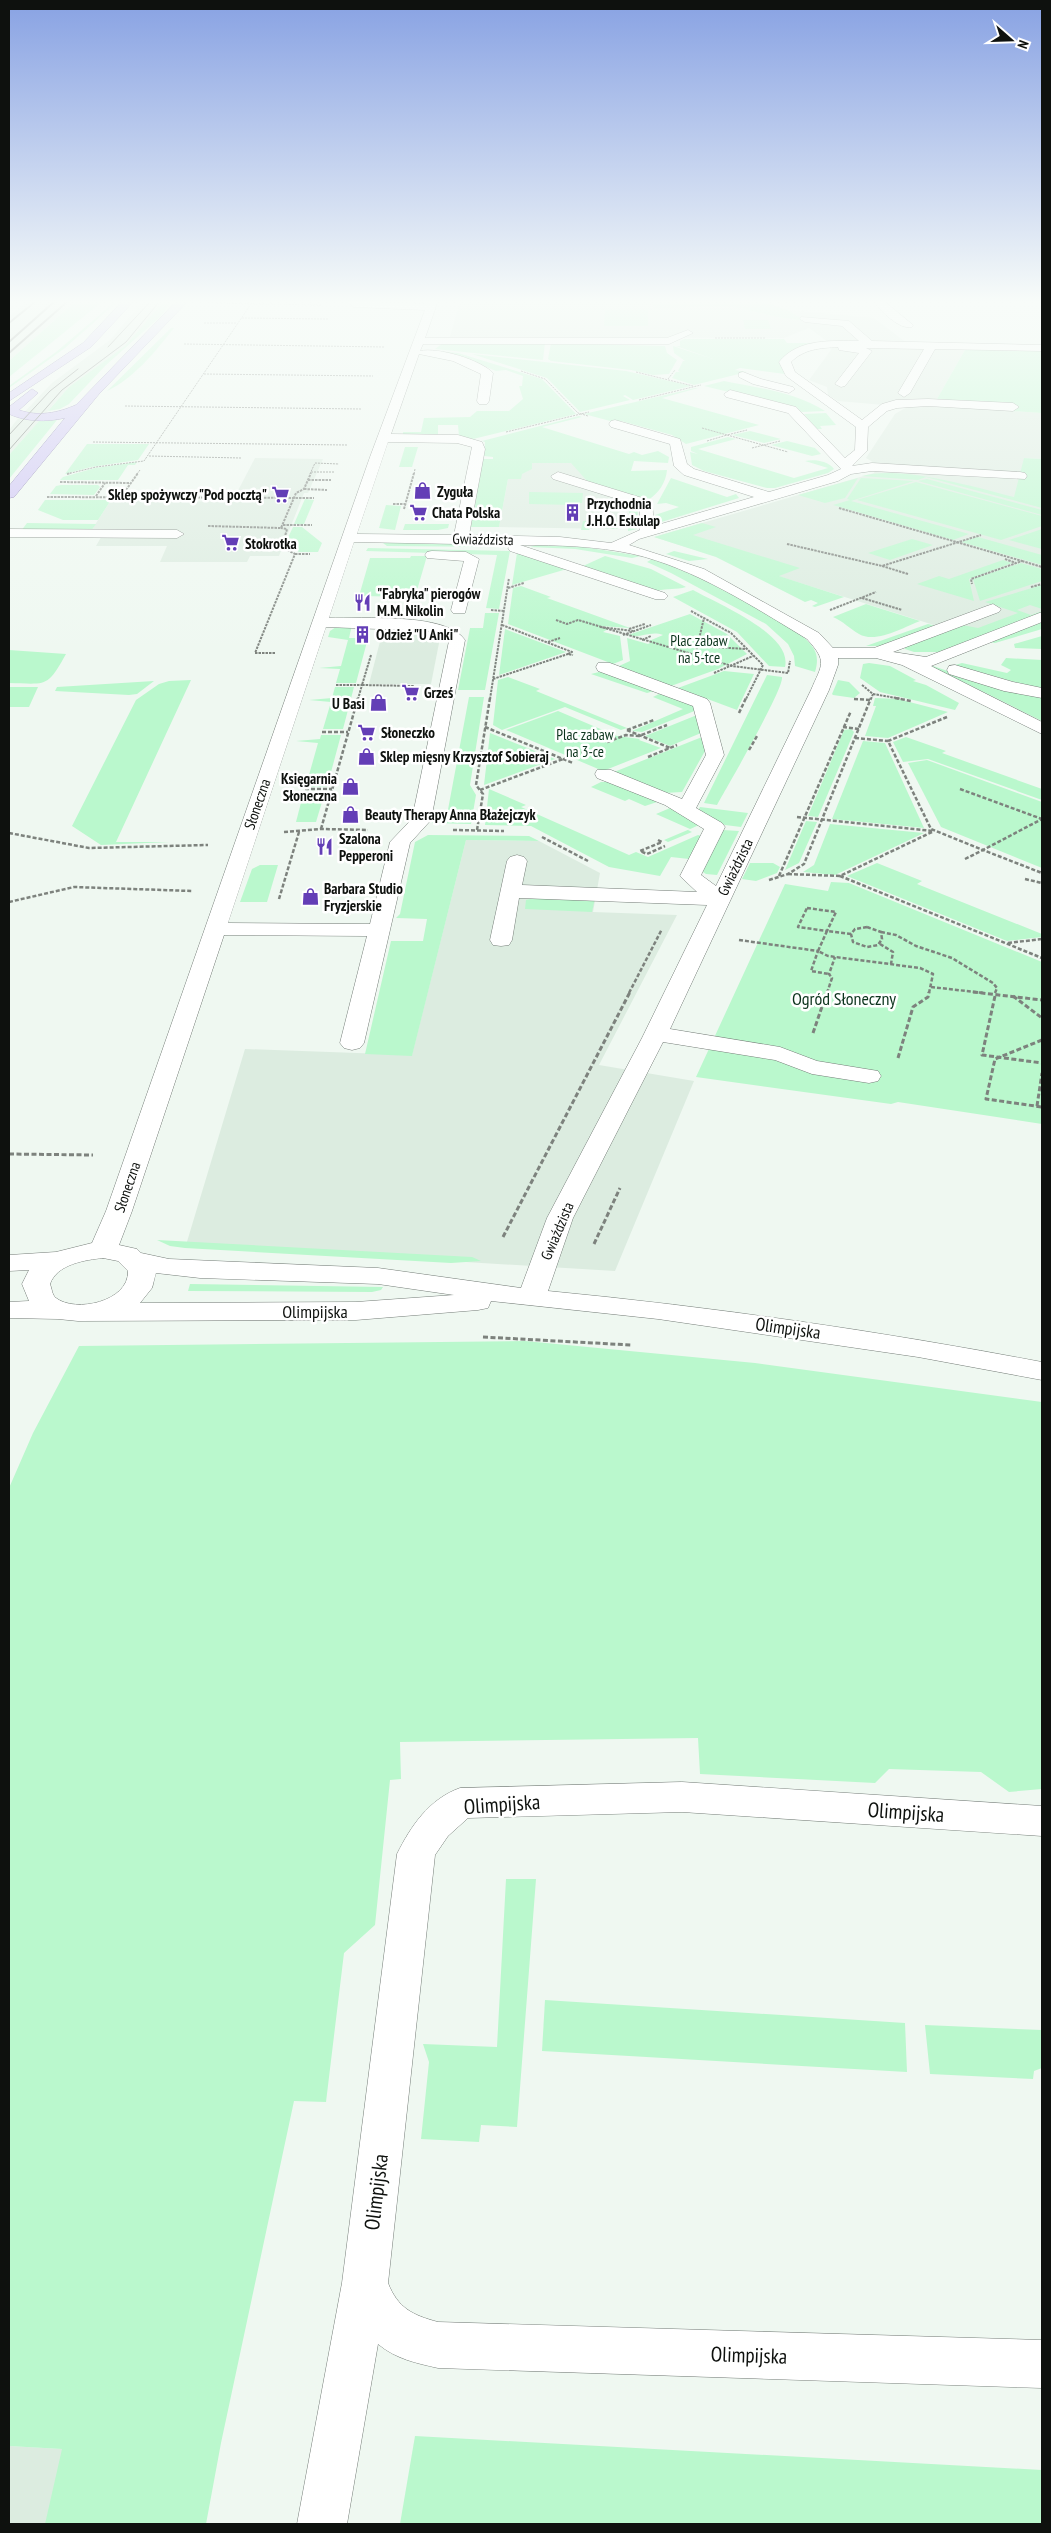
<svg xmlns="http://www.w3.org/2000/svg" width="1051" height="2533" font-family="'PT Sans Narrow',sans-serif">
<rect width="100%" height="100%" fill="#eff8f1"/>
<g fill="#dcece0">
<path d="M29,301H76L9,361V316Z"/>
<path d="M143,301H164L125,346L69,387L9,455V430L16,421L52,383L110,340Z"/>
<path d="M460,301H723L731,306L777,317L804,321L788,310L874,318L912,347L966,348L933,406L1042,413V459L1024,458L1042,499V611L972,637L654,537L874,473L878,465L866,458L895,414L907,407L838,401L828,395L827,387L809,380L831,350L828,342L809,328L784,338L450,337Z"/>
<path d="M514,448L568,460L630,495L620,505V522L617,529L499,527Z"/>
<path d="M255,458L323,459L308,493H304L279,556H250L247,562H160L167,546H96L104,532L91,531L111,500L232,502Z"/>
<path d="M383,630L422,631L437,638L439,643L431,684H369Z"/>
<path d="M466,840L539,841L600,873L593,912L677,915L599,1065L694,1081L615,1271L186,1245L245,1049L412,1055Z"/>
<path d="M9,2446L62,2449L206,2524H9Z"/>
</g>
<g fill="#baf8cd">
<path d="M76,301H103L9,377V361Z"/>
<path d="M116,301H118L65,348L9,388V386L56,352Z"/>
<path d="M164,301H172L161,316L106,365L69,404L60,409L48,411L69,387L125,346Z"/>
<path d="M654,301L765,302L788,310L805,321L777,317L731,306L653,308Z"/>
<path d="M605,310H648V326H604Z"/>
<path d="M743,320H768L771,329H745Z"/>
<path d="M171,328H174C156,351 133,379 107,391Z"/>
<path d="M684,339H784L787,343H838L796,349L781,362L785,374L740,368L735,370L747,372L694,385L672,378L676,372H680L678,371L683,361H685L674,353L673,346L713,359L676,346H680V341Z"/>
<path d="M443,343H545L543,360L435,349Z"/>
<path d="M551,343L665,346L667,353L677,360L669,374L653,375L631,370L551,361L548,359Z"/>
<path d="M966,348L1042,351V413L933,406Z"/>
<path d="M438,351L458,353L542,379L576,414L473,439L459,436L458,425H438V436L403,435V432H421L424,418L470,417L477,411H509L523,399L519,386H522L523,376L506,370L496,371L454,354Z"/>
<path d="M472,354L626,371L691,386L633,400L625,395L623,396L630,400L580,412L547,378Z"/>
<path d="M724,381C758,388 795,392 825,411L802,412L795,408L704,386Z"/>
<path d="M695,388H698L662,398L759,425L686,444L672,435L621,421L614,422L584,414Z"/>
<path d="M826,413L836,425L820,426L822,429H817L804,414Z"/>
<path d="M579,416L582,417L542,427L629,454L634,452L642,455L658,451L669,457L668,463L634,461L631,471L667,470C666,483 658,494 648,500L588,482L571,463H532V469L522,474L521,479H508L499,527H471L483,459H493V457L484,456L485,442L482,441Z"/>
<path d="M57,420L9,479V455L39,421Z"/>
<path d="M750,431L781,439L764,443L732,435Z"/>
<path d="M728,437L736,439L698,449L794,478L828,468L805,461C815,459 828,461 834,469L828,473L775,488H767L704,471L692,465L690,452L698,454L691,451V447Z"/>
<path d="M787,441L815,448L821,454L812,456L771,445Z"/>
<path d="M87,444H149L138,460L91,467L65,474Z"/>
<path d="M405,447H418L412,467H399Z"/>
<path d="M1024,458L1042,459V508L926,477L918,480L862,476C901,465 974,487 1014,497Z"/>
<path d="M137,462L135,465H128L118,480H60L63,477L95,468Z"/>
<path d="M671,478L727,497L736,494L739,498L655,524V515L679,507L666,503L657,504Z"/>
<path d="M858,478L845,498L825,503L798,495Z"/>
<path d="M861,478L914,481L851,501L969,534L953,540L833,505L850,500L847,499Z"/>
<path d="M927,479L1042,510V515L918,481Z"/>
<path d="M916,482L1042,516V526L1001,540L857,500Z"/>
<path d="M61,485H98L100,487L94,495L50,494L56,486Z"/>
<path d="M529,492L583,493L582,503H574V505L529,504Z"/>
<path d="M305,499L314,500L304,524H294Z"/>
<path d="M45,500H111L98,520H63L38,510Z"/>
<path d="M630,501L638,505L637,529L628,531Z"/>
<path d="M386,505L401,506L395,530L379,528Z"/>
<path d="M583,521H620L617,529L591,527L589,530H581Z"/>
<path d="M27,523L96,524L91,531H21Z"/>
<path d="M702,523L716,527L693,535L800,568L779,576L844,597L815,607L812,606L818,603L811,600L805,602L716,557L654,537Z"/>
<path d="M405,524H449L448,528L438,530H403Z"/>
<path d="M293,527H302L322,543L318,552H299L285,544Z"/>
<path d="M1042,529V549L1009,540Z"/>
<path d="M978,537L1042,555V565L961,542Z"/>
<path d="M912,539L933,545L890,560L868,553Z"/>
<path d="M383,541L489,543L500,547L387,546L383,543Z"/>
<path d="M537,545H571L641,556L632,558L575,549L530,547Z"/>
<path d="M368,548L510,551L499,609L486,608L497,555L366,551Z"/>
<path d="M674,551L708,559L689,561L666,554Z"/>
<path d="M517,553L567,569L512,585Z"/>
<path d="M411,556H427L415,597L359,596L370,558H410Z"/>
<path d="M605,556L651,569L686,587C676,590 668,588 657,591L583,566Z"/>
<path d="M652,559C683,567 796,622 812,646C818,654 818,662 815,672L795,666L794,656L788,644L766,624L671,573L647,562Z"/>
<path d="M1003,560L1012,563L969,579L974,601L917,584L939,576L949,579Z"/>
<path d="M1021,563L1042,569V581L980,601L973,579Z"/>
<path d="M1042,585V609L1030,605L1017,610L1031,615L1042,611V614L939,652H914L905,649L904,647L962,625L978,628L1018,613L985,602Z"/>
<path d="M521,586L551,597L547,598L630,628L599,626L608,629L603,632L620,636L623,660L613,664L508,624L513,588Z"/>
<path d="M693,590C716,603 793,634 785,667L769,666L737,632L673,597Z"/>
<path d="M866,604L920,621C904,627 876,644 859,634C850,629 843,621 833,617Z"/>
<path d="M485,613H499L485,690H458L470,628H483Z"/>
<path d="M690,614L727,634L747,654L718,669L671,686L619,666L630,661L627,638L648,644L652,642L649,641L663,635C650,630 641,639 628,635Z"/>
<path d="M1042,621V629L995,643L990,642Z"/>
<path d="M928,624L937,626L883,646H866Z"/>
<path d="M352,625L349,638H368L356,683H336L340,669L319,668L341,666L348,640L328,637L330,631L336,627Z"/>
<path d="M505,629L566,652L499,675Z"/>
<path d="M1042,636V649L1015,648L1014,644Z"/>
<path d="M9,650L66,654C47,688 47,684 9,683Z"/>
<path d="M1006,658L1042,660V690L955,665L962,663L1007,673L1011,670L1001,665Z"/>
<path d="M869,663L890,666L916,680L913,681L926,685L959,703L955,710L880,692L860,678L863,664Z"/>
<path d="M933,666L980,682L1042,697V721L939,670L1042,722V724L933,670Z"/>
<path d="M603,671L654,691L647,693L591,674Z"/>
<path d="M724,671L754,674L737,710L678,688Z"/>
<path d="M767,675L782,677C784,689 727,787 717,805L704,803Z"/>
<path d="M508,677L540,689L536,691L627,728L621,730L565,707L502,730L493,725L498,680Z"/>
<path d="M191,680L116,842H170L101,845L72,826L136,700L159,684L169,681Z"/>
<path d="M838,680L849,682L860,693L854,698L833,695L832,694Z"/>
<path d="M154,681L137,694L129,695L55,691L57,687Z"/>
<path d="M9,687H38L29,707H9Z"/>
<path d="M335,687H354L343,729H323L331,702L309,700L332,698Z"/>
<path d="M661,693L696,706L697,710L642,732L632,731L683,709L653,697Z"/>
<path d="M469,697H484L470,785L476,795L471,824L432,823L434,815H447Z"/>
<path d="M875,698L898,699L948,712L888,738L865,736L876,706H873Z"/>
<path d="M558,711L617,736L640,739L639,740L661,748L603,771L506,730Z"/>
<path d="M697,715L701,733L670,746L645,736Z"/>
<path d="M851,729L854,732L818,817L808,816L844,730Z"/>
<path d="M490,733L555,759L484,785Z"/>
<path d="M321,735H341L327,787H306L307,780L284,779L287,776L309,775L318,743L296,741L320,739Z"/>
<path d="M702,737L705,751L682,792L664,793L614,772Z"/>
<path d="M906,737L946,751L942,753L1042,789V800L928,759L903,762L893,742Z"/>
<path d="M863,741L885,743L924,828L832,819Z"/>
<path d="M927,760L1042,802V868L941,827L908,763Z"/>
<path d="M601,782H610L657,802L645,806L629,799L625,801L591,787Z"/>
<path d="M489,789L526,805L521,807L629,855L636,852L648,857L698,835L702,836L689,859L671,857L660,876L609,867L531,826L485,825Z"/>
<path d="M304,791L325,792L316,822H296Z"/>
<path d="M700,807L748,813L741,827L725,825L698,811Z"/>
<path d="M670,808L699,825L688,830L692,832L668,842L664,840L690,829L656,814Z"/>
<path d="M806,821L817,822L799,863L785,870Z"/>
<path d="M830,824L924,833L835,875L803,872L814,865Z"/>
<path d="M723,830L739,831L717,875L706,874L700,870Z"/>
<path d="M428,835L529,836L539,841L466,840L412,1056L365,1054L391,941H423L427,919L396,918L400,914L415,842Z"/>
<path d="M750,863H773L780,867L777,873L756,881L742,879Z"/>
<path d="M877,863L922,881L917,884L1042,934V937L1007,941L847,876Z"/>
<path d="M260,865H278L267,902H240L252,869Z"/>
<path d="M831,882L849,883L1042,962V1124L898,1102L891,1104L696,1077L785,884L828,891Z"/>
<path d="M534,898H595L592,912L525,909L526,900Z"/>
<path d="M157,1240L472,1257L481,1261L451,1263L185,1248L170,1246Z"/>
<path d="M190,1284L383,1287L381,1290L372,1292L188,1291Z"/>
<path d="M525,1341L755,1363L1042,1402V1789L1009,1792L981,1772L889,1769L875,1783L700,1774L698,1738L400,1742L401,1779L390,1780L375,1925L344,1953L326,2102L294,2101L221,2443L206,2524H45L62,2449L9,2446V1488L33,1433L79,1346Z"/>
<path d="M506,1879H536L517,2127L481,2125L479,2142L421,2139L429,2062L423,2044L497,2047Z"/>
<path d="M545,2000L905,2023L907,2072L542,2051Z"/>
<path d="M925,2025L1042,2030V2068L1034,2071L1033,2079L930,2074Z"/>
<path d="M415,2436L1042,2470V2524H400Z"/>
</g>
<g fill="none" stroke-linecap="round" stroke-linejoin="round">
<defs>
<g id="minor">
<path d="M346,301L427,304L428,301H438L425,338H667L688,330L693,333L669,344H423L420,351C438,347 481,360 493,373L489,401L487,404H479L477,401L481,374L453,361L419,354L391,434L458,435L482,442L485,449L469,535L560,537L611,543L640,530V506L553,479L551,476L558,472L652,501L654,526L754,497L684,475L674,466L670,444L611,427L609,424L611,421L615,420L680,439L687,464L694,469L769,492L828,475L841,469L788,413L726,397L724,394L730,390L796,407L845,458L855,450L856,427L786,376L779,362C798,338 832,341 859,341L842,326L805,322L800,319L801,317L849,321L872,341L1042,345V351L935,349L910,393L904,397L898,393L924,349L866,348L872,351L845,386L841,387L835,384L859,353L839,350L838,347C820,348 804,349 791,362L795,372L862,420L882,404L896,400L928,399L1013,403L1019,407L1013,411L928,406L897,408L887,411L868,427L867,451L852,466L872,463L1020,472L1025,473L1027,476L1025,479L872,471L851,474L838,481L639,539L629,545L704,569L819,633L833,648H874L987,606L993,604L1001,609L999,612L893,652L926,657L1042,612V622L931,666L1042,722V734L902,665L876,658H838V665L829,690L670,1029L780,1047L817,1061L878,1071L881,1076L878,1081L869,1083L812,1074L775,1060L663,1042L573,1218L548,1291C714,1307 879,1331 1042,1362V1380L918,1357L658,1319L491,1301L488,1308L478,1310L356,1320L78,1321L58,1319L9,1318V1302L29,1301L22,1284L29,1270L9,1271V1255L56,1252L92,1243L106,1211L370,457L425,310L354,307ZM388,442L457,443L472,447L454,535L357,534ZM354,542L511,545L508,548L510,551L655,599H665L668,596L665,593L520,545C557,545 597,546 633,554C694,568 754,607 807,639C828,662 822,664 811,690L716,886L701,875L725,827L722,823L696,808L724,755L710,703L707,699L610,663H598L596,667L598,671L693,706L706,755L682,799L611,770H597L595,774L597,778L665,805L704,829L680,876L697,892L522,885L527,861L524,857L517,855L510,857L507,861L490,940L493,945L501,946L509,945L512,940L519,898L707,905L642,1038L547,1218L521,1288L378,1268L169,1259L141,1253L137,1249L119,1245L132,1211L224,935L367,936L340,1043L344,1048L352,1050L360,1048L364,1043L410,843L431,820L465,640C446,612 362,619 329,618ZM326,627L431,631L441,634L449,641L412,819L390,842L370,924L228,923ZM103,1258L118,1261L128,1271C129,1302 75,1313 56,1298C52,1295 52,1289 50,1284C57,1264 85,1260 103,1258ZM156,1273L200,1278L378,1284L454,1295L356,1302L140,1303L152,1288Z"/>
<path d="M873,301H884L913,325L912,327C899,330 881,311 873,301Z"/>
<path d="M743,372L761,379L793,387L795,389L789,393L753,384L739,377V373Z"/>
<path d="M9,529L177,530L184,534L177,538L9,537Z"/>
<path d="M432,551L466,552L479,559L465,613H453L451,610L464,561L427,558L425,555L427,552Z"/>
<path d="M955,665L1013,682L1042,688V698L1004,691L949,674L947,670L949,666Z"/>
<path d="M682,1782L1042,1806V1836L682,1812L468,1818L448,1836L435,1855L388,2283C398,2308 412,2315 438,2322L1042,2340V2388L438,2368C416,2363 396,2359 378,2344L347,2524H297L342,2283L397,1854C411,1826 429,1799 460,1788Z"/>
</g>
<g id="major">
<path d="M123,301H134L91,347L9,401V393L83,343Z"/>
<path d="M177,301H188L99,394L14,497L9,498V486L65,418C46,422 27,422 9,414V407L32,389L38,393L19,410C38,417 58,413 76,405Z"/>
</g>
</defs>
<use href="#minor" stroke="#757d78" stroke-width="1"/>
<use href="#major" stroke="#7367a0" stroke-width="1"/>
<g stroke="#7d827d" stroke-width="1" stroke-dasharray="2 1" stroke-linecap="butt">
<path d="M211,303L322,305"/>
<path d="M242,318L328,319"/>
<path d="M204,323H237"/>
<path d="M715,338H766"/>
<path d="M184,344L385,347"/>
<path d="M521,371L545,379L578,413L588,416"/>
<path d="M636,372L693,386"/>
<path d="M204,374L373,376"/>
<path d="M668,379L675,370"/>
<path d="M639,400L701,385"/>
<path d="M125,406L361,409"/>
<path d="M702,428L727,435L747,430"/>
<path d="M506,432L589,412"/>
<path d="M707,441L727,435L788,452"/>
<path d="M93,442L347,445"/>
<path d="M752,448L780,441"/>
<path d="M149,456L241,458"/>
<path d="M311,472H334"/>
<path d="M67,474L96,467L144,461L251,304"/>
<path d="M137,474L140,470"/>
<path d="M310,474L315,463L339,464"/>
<path d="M414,474L415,469"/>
</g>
<g stroke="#7d827d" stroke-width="2" stroke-dasharray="2.5 1" stroke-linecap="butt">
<path d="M67,474L71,473"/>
<path d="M308,480H331"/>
<path d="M60,482L130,483"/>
<path d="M304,489L327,490"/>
<path d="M126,490L138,473"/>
<path d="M96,496L105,483"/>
<path d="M47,497L314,498"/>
<path d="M393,504H405"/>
<path d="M839,508L1022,561L971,579L972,584"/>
<path d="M404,509L414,473"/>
<path d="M283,525H312"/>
<path d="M208,526L281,528L296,493L304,489L311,473"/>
<path d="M787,544L882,566"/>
<path d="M295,554H310"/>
<path d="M1005,559L1016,563"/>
<path d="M1022,561L1042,567"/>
<path d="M908,574L882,566L981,535"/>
<path d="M1031,587L1042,584"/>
<path d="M508,588L524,583"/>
<path d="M862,598L902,610"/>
<path d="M491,610L504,611"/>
<path d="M830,610L876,592"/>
<path d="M691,611L731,633L763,665L746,699"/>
<path d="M556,620L567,624L578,620L732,666L788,673L790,661"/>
<path d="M502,625L572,652L568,654L573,655"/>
<path d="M600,627L633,631"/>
<path d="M629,629L645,624"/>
<path d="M623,635L651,625"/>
<path d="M642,640L651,636"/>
<path d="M548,642L560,638"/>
<path d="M697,646L746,649"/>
<path d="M275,653H255L295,554L282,547L287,529L281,528"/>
<path d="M371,655L362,685L414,686"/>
<path d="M695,656L704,618"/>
<path d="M714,673L753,656"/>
<path d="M493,679L568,654"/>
<path d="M336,685H362L358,699"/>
<path d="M862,685L873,694L871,699"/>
<path d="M873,694L902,699"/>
<path d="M490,699L509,578"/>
<path d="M854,699H858"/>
</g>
<g stroke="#7d827d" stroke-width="2.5" stroke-dasharray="4 2" stroke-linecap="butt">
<path d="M895,698L911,701"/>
<path d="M854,699L871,700"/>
<path d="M739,713L746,698"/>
<path d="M947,717L888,741L931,829L983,850L1042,819"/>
<path d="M485,727L573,763"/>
<path d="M843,727L859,729"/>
<path d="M627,730L670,748"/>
<path d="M627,730L654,720"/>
<path d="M322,732H348"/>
<path d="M855,738L888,741"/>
<path d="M607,742L626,735L639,736L667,725"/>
<path d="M749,750L757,736"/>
<path d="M648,757L677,745"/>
<path d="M305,789H332"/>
<path d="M960,789L1042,819"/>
<path d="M480,790L582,752"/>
<path d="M797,817L933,831"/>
<path d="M321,829L358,698"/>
<path d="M453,830L504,831"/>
<path d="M477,830L483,794L476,785L490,698"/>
<path d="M284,832L321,829L368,830"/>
<path d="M9,833L89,848L208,845"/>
<path d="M542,837L588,861"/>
<path d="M658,840L662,842L640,851L647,854L665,846"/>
<path d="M965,859L983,850L1042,873"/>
<path d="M788,874L840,876L932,832"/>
<path d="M779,876L851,711"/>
<path d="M840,876L1042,958"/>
<path d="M1025,879L1042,883"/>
<path d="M769,880L788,874L804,864L871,698"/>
<path d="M279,899L299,832"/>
<path d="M9,902L74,887L192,891"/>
<path d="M807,908L836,912L827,931L798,927Z"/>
<path d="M867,927L881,932L882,939L878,945L867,947L853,942L851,934L855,929Z"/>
<path d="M881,932L896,935L916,946L952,958L993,983L997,988L995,993"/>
<path d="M851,934L827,931L818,951L828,956L920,968L933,974L929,993"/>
<path d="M739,940L818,951L811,971L829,974"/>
<path d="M1008,943L1042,939"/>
<path d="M880,944L893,952L891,964"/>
<path d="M931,987L984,993"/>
<path d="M629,993L662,929"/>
<path d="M827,993L832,978L829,974L835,957"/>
</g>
<g stroke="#7d827d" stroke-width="3" stroke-dasharray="5 2.5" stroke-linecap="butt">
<path d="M973,992L1042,1000"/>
<path d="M995,996L982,1055L1042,1063"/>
<path d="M1013,996L1042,1018"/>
<path d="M813,1033L827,992"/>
<path d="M1042,1040L995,1059L986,1099L1042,1107"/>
<path d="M898,1058L913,1007L928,997L929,992"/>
<path d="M1037,1106L1042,1073"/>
<path d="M9,1154L93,1155"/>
<path d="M503,1237L630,992"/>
<path d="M594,1244L620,1188"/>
<path d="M483,1337L631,1345"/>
</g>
<use href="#minor" fill="#fff" fill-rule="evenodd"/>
<use href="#major" fill="#cbc0f5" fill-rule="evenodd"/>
<g stroke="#6b716c" stroke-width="1">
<path d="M108,347L151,301"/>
<path d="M9,435L50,391L78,369"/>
<path d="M9,450L62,390L126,342L160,301"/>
</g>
<g stroke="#6b716c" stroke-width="2">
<path d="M9,323L36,301"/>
<path d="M9,342L55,301"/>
<path d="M9,353L68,301"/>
</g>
</g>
<linearGradient id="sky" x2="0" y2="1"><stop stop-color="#88a2e3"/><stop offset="0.46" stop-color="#f8fcf9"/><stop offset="1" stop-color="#f8fcf9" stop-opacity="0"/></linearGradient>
<rect width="1051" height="656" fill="url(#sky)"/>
<defs>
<symbol id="shop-bare" viewBox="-9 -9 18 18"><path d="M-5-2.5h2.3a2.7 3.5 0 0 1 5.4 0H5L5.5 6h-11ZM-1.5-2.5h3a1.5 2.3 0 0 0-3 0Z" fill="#633eb6" stroke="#fff" stroke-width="2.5" paint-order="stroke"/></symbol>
<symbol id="supermarket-bare" viewBox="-9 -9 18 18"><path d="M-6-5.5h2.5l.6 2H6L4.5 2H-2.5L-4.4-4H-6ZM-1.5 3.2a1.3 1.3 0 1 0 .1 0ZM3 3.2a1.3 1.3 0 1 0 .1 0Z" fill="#633eb6" stroke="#fff" stroke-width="2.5" paint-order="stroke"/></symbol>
<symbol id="building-bare" viewBox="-9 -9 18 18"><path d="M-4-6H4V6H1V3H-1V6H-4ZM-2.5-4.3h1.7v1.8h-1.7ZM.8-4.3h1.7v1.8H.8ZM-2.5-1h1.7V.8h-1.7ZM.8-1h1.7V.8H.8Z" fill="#633eb6" stroke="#fff" stroke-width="2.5" paint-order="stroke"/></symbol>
<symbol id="restaurant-bare" viewBox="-9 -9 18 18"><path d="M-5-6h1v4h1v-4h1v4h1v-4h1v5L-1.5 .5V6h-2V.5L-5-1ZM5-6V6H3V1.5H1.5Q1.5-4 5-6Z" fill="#633eb6" stroke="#fff" stroke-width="2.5" paint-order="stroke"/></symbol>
</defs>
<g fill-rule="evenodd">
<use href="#shop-bare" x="410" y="478" width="25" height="25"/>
<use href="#supermarket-bare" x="268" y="482" width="25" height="25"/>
<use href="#supermarket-bare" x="406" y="500" width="25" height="25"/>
<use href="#building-bare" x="560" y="500" width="25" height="25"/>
<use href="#supermarket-bare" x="218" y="530" width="25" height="25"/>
<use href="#restaurant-bare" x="350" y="590" width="25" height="25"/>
<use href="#building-bare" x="350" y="622" width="25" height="25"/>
<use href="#supermarket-bare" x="398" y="680" width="25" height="25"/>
<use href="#shop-bare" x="366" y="690" width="25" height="25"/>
<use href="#supermarket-bare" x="354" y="720" width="25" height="25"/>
<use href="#shop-bare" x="354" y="744" width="25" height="25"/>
<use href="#shop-bare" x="338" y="774" width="25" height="25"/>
<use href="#shop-bare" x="338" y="802" width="25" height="25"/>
<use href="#restaurant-bare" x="312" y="834" width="25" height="25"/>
<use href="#shop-bare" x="298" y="884" width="25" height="25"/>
</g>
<g text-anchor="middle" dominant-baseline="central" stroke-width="5" stroke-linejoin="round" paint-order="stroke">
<g font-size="15" font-weight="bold" fill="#0e110e" stroke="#fff" text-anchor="start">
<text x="437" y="491">Zyguła</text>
<text x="267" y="494" text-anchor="end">Sklep spożywczy "Pod pocztą"</text>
<text x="587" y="503">Przychodnia<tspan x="587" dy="17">J.H.O. Eskulap</tspan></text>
<text x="432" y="512">Chata Polska</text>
<text x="245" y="543">Stokrotka</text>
<text x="377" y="593">"Fabryka" pierogów<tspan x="377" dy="17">M.M. Nikolin</tspan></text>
<text x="376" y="634">Odzież "U Anki"</text>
<text x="424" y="692">Grześ</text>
<text x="365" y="703" text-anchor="end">U Basi</text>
<text x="381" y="732">Słoneczko</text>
<text x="380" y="756">Sklep mięsny Krzysztof Sobieraj</text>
<text x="337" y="778" text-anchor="end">Księgarnia<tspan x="337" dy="17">Słoneczna</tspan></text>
<text x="365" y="814">Beauty Therapy Anna Błażejczyk</text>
<text x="339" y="838">Szalona<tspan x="339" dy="17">Pepperoni</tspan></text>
<text x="324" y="888">Barbara Studio<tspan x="324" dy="17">Fryzjerskie</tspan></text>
</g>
<g font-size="15" fill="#0e110e" stroke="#fff">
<text transform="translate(483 539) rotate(1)">Gwiaździsta</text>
<text transform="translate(257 804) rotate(-71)">Słoneczna</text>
<text transform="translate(735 867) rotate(-64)">Gwiaździsta</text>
<text transform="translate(127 1187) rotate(-71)">Słoneczna</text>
<text transform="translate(557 1231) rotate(-67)">Gwiaździsta</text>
</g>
<g font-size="15" fill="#0c341d" stroke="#fff">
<text x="699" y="640">Plac zabaw<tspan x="699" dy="17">na 5-tce</tspan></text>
<text x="585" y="734">Plac zabaw<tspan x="585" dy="17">na 3-ce</tspan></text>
</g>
<g font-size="18" fill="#0c341d" stroke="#fff">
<text x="844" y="998">Ogród Słoneczny</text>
</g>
<g font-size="18" fill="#0e110e" stroke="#fff">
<text x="315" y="1311">Olimpijska</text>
<text transform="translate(788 1328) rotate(8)">Olimpijska</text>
</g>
<g font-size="21" fill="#0e110e" stroke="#fff">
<text transform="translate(502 1804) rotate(-4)">Olimpijska</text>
<text transform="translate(906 1812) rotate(4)">Olimpijska</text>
<text transform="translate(376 2192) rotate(-83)">Olimpijska</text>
<text transform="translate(749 2355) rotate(2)">Olimpijska</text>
</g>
</g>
<rect width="1051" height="2533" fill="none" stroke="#0e110e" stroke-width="20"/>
<g transform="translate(1011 40) rotate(110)" stroke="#ffffff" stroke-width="4" paint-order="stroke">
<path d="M0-4L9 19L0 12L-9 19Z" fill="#0e110e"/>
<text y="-8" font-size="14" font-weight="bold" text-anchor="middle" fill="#0e110e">N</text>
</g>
</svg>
